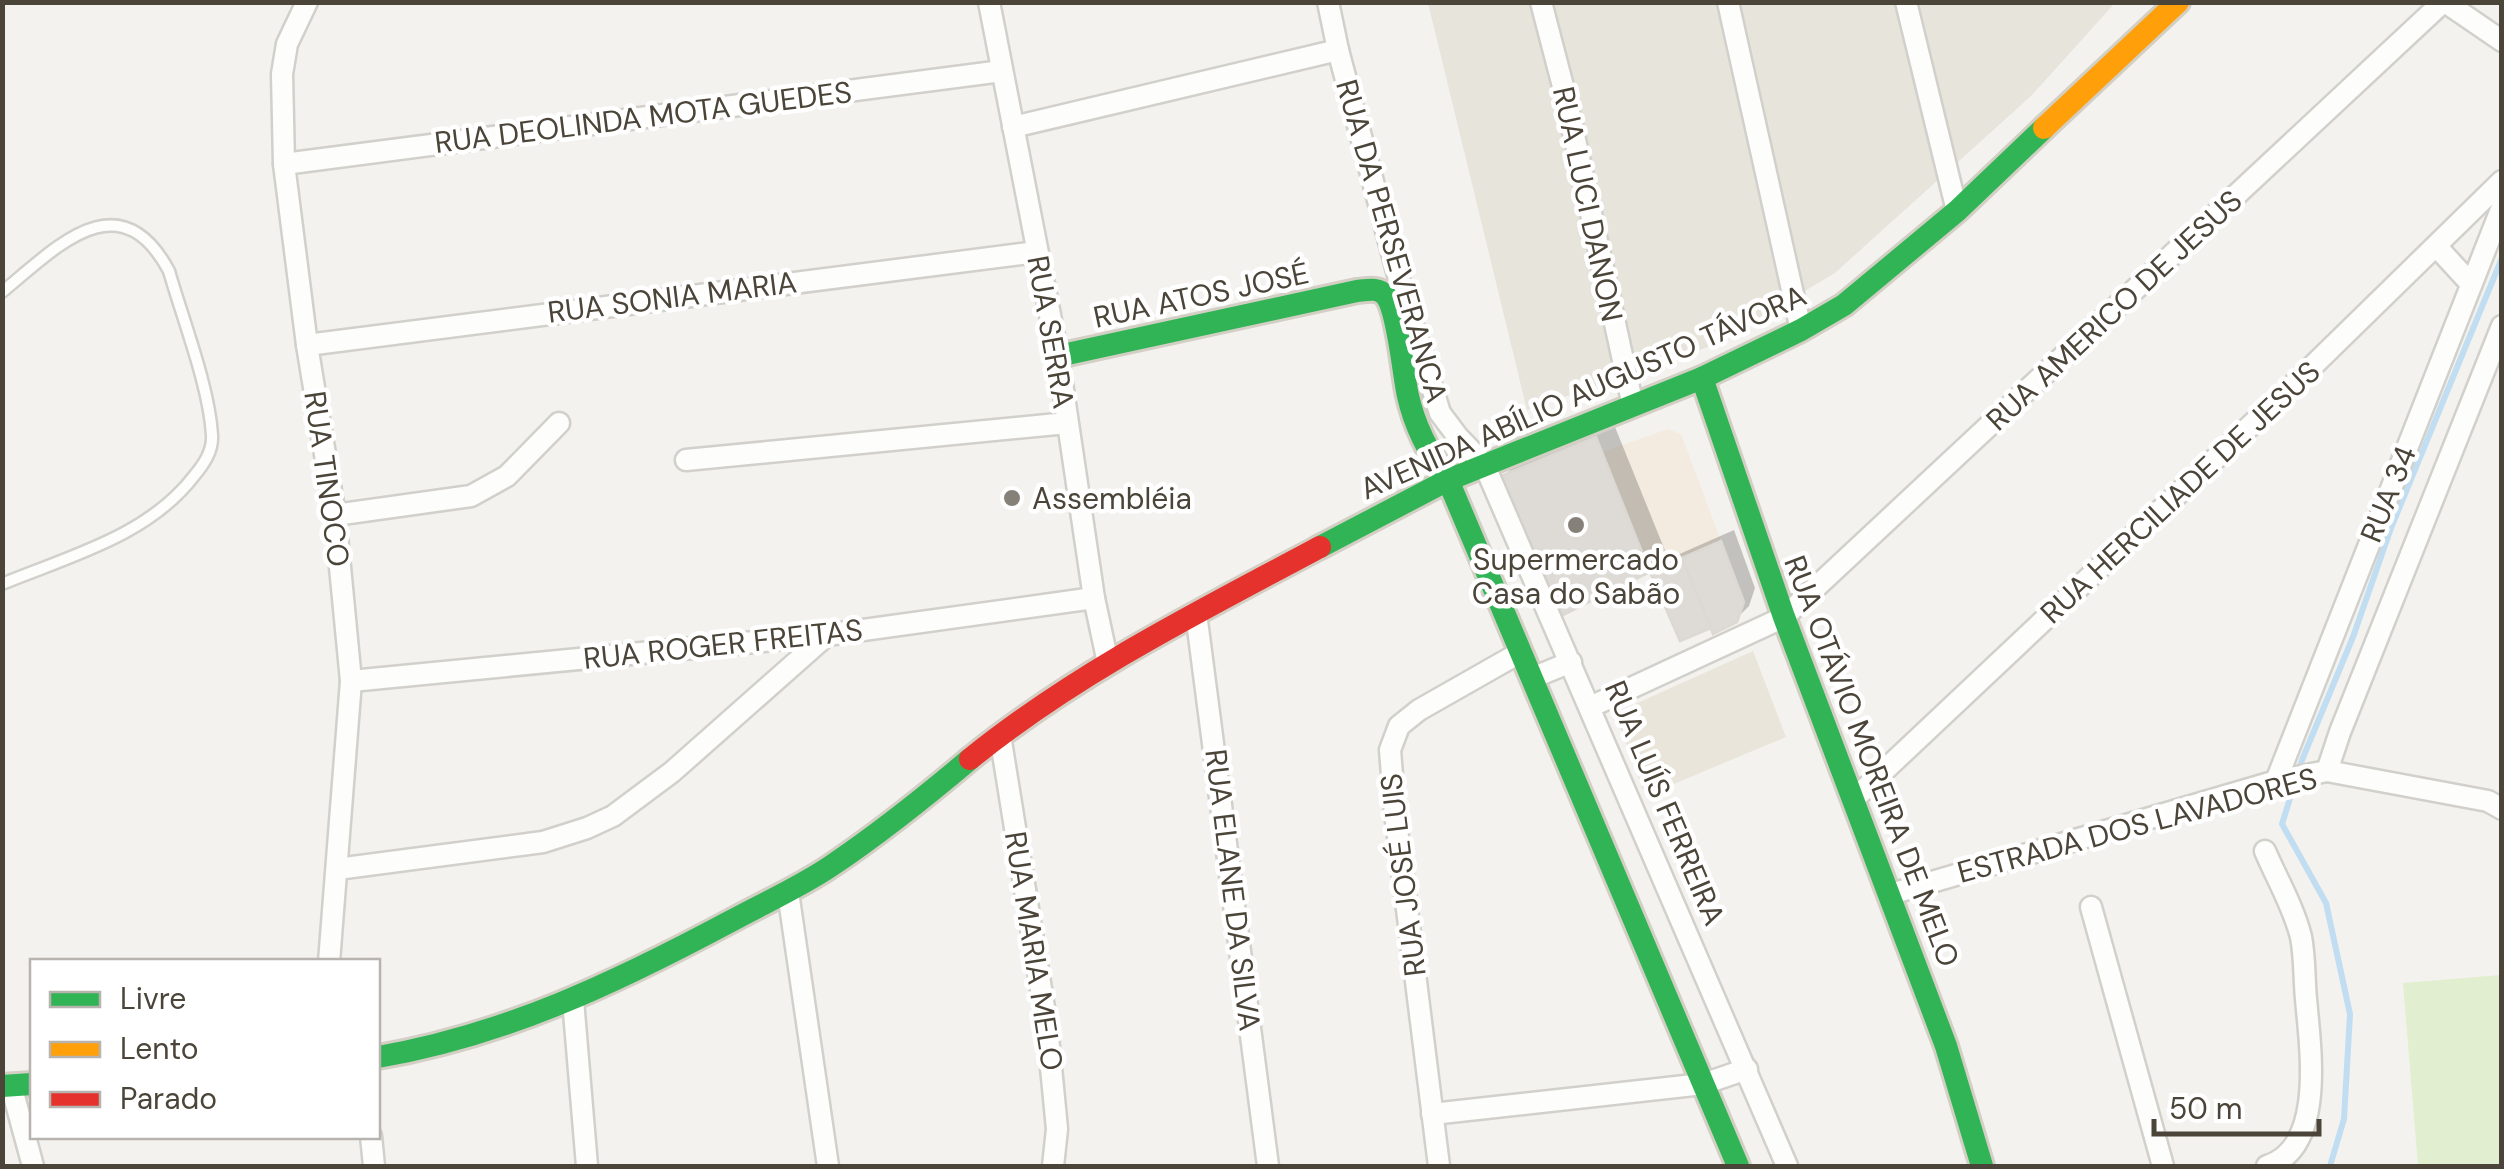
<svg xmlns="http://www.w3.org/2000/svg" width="2504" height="1169" font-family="'DM Sans',sans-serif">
<rect width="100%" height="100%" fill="#f4f2ee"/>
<path fill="#e7e4dc" d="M1428,3H2115L2031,96L1835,273L1714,345L1527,410Z"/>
<path fill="#f3ebdf" d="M1668,429L1681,434L1721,541L1650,572L1602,452Z"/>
<path fill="#eae5da" d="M1753,651L1786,737L1645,796L1615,713Z"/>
<path fill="#e1eecf" d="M2501,975V1166H2418L2403,983Z"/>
<g fill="#0003">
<path d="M1613,422L1666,553L1649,570L1502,478L1519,461Z"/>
<path d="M1734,530L1755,588L1749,606L1735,620L1653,573L1666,560Z"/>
</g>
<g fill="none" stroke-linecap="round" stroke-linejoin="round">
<path stroke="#c0ddf1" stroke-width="6" d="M2330,1166L2344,1119L2350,1014L2326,903L2282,824L2302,760L2353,637L2391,528L2502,258"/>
</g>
<g fill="#dedbd6" stroke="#dcd9d4" stroke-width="2.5">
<path d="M1596,437L1650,572L1561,616L1499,477Z"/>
<path d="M1721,541L1744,602L1737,622L1713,634L1682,558Z"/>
<path d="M1682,558L1711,628L1680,641L1650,572Z"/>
</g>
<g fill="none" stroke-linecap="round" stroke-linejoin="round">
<defs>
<path id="lane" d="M2,292C55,249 119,178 169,271C183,320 209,386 212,435C213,451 204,464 194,476C148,536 70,556 2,584"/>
<g id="street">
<path d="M307,2L287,44L282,74L284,164L307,345L335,515L351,681L329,962"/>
<path d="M989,2L1058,356L1094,598L1108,663"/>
<path d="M1328,2L1338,50L1400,283L1440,413L1458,437L1484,464L1787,1166"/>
<path d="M1541,2L1565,94L1633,406"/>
<path d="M1728,2L1801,330"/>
<path d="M1906,2L1957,211"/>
<path d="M2445,2L2502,41"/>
<path d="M1013,127L1338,50"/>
<path d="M284,164L1002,71"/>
<path d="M2437,247L2471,284"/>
<path d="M307,345L1037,252"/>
<path d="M686,460L1067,423"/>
<path d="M335,515L471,496L507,476L559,423"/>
<path d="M1196,613L1268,1166"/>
<path d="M1532,678L1571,662"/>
<path d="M351,681L827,635L1094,598"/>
<path d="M1590,707L1784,617L2443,2"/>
<path d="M1000,735L1047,1026L1057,1129L1053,1166"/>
<path d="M2327,771L2340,732L2502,326"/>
<path d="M2276,781L2502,207"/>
<path d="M1854,799L2284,394L2502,181"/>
<path d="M2265,851C2277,879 2294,908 2301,937C2305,957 2304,978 2306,999C2310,1046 2326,1148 2267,1166"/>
<path d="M337,869L543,842L587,828L613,816L672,772L827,635"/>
<path d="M788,892L828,1166"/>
<path d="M1891,894L2276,781L2327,771L2488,801L2502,809"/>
<path d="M2091,907L2163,1166"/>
<path d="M573,1000L587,1166"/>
<path d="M11,1085L33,1166"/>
<path d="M1432,1114L1703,1084L1747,1069"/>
<path d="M371,1136L374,1166"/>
<path d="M1439,1166L1395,813L1390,750L1399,726L1419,710L1521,652"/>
</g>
<g id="fast">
<path d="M1058,356L1357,291C1367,290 1379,287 1386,296C1398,311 1403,374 1408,396C1415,428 1429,454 1448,480L1738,1166"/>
<path d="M1702,378L1784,617L1946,1046L1982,1166"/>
<path d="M1320,547L1448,480L1702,378L1801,330L1844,305L1957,211L2044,128"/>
<path d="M378,1057C506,1035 617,982 731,921C764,903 800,887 831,866C880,833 925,797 970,759"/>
<path d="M2,1086L32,1084"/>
</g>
<path id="slow" d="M2044,128L2178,2"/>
<path id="jam" d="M970,759C1076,673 1200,611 1320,547"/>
</defs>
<use href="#lane" stroke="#d2d0cb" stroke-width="15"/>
<use href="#street" stroke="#d2d0cb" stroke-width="25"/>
<use href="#fast" stroke="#d3cfc5" stroke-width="28"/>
<use href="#slow" stroke="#d3cfc5" stroke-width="28"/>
<use href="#jam" stroke="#d3cfc5" stroke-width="28"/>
<use href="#lane" stroke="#fdfdfc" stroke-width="10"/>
<use href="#street" stroke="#fdfdfc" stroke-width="20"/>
<use href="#fast" stroke="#30b455" stroke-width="22"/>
<use href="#slow" stroke="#ff9f0a" stroke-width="22"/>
<use href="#jam" stroke="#e5322d" stroke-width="22"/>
</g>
<g fill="#868178" stroke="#fff" stroke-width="4">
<circle cx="1012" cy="498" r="10"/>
<circle cx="1576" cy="525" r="10"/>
</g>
<g text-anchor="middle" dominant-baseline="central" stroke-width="9" stroke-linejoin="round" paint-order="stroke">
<g font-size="30" fill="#4b4439" stroke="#fff">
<text transform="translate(643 117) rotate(-7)">RUA DEOLINDA MOTA GUEDES</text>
<text transform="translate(1588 204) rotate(78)">RUA LUCI DANON</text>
<text transform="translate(1392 241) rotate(74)">RUA DA PERSEVERANCA</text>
<text transform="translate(1201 295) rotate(-12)">RUA ATOS JOSÉ</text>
<text transform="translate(672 297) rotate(-7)">RUA SONIA MARIA</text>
<text transform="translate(2114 310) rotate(-43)">RUA AMERICO DE JESUS</text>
<text transform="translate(1051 332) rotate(80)">RUA SERRA</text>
<text transform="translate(1583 392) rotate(-24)">AVENIDA ABÍLIO AUGUSTO TÁVORA</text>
<text transform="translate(327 479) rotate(82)">RUA TINOCO</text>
<text transform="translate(2180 492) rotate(-43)">RUA HERCILIADE DE JESUS</text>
<text transform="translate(2388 494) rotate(-68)">RUA 34</text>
<text transform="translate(723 644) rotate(-6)">RUA ROGER FREITAS</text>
<text transform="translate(1872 761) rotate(69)">RUA OTÁVIO MOREIRA DE MELO</text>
<text transform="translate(1665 803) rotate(67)">RUA LUÍS FERREIRA</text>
<text transform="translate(2137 825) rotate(-15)">ESTRADA DOS LAVADORES</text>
<text transform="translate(1403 875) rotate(-97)">RUA JOSÉ LUIS</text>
<text transform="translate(1233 890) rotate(83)">RUA ELANE DA SILVA</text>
<text transform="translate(1034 951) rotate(81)">RUA MARIA MELO</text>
</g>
<g font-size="30" fill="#4b4439" stroke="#fff" text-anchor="start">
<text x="1032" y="498">Assembléia</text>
<text x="1576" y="559" text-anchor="middle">Supermercado<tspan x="1576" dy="34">Casa do Sabão</tspan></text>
</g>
</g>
<rect width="2504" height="1169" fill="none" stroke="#4b4439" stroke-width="10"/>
<rect x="30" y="959" width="350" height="180" fill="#ffffff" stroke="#b7b4b0" stroke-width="2.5"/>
<rect x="50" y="992" width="50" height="15" fill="#30b455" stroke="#b7b4b0" stroke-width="2.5"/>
<text x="120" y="1009" font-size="30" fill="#4b4439">Livre</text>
<rect x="50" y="1042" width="50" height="15" fill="#ff9f0a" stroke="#b7b4b0" stroke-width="2.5"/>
<text x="120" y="1059" font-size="30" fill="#4b4439">Lento</text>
<rect x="50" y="1092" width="50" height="15" fill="#e5322d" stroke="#b7b4b0" stroke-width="2.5"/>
<text x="120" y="1109" font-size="30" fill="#4b4439">Parado</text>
<path d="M2154 1119v15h165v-15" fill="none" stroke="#4b4439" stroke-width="5"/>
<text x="2169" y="1119" font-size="30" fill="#4b4439" stroke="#ffffff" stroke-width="8" paint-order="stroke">50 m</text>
</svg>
